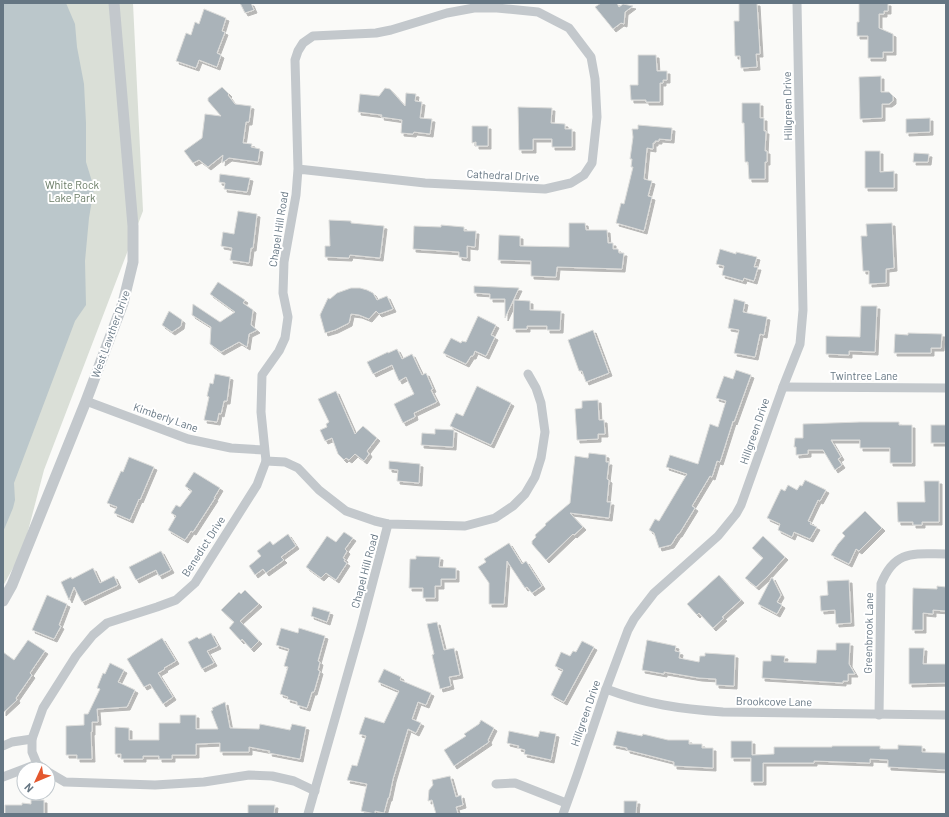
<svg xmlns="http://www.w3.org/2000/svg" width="949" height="817" font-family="Barlow,sans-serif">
<defs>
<filter id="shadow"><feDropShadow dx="3" dy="3" stdDeviation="0" flood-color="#0004"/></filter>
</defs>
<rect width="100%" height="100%" fill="#fafaf8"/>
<path fill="#dadfd7" d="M3,3H133L143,211L44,470L23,550L3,586Z"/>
<path fill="#bbc7cb" d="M3,3H66L75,24L77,47L84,84L86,123V162L94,188L89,218L85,261L86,305L75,321L14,483L15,500L13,508L3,532Z"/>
<g fill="#aab3b9" stroke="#dcdcda" filter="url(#shadow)">
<path d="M240,3H251L254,10L245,13Z"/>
<path d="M601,3H617L619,7L623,4L633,6L625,12L624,24L621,23L613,29L595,7Z"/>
<path d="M739,3H757L760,54H756L757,67L741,68L740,56H735L734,21H739Z"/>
<path d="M859,3H888V11H884V14H879V28L893,34V52H883V58H868V36H857V22H859Z"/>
<path d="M204,9L226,18L222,31L225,32L217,53L221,55L217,67L199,60L196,68L176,61L186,33L191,35L195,22L199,24Z"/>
<path d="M638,55H656L657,71H667V80H663V83H660V102H646V100H631L630,85H638Z"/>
<path d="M881,76V92H889L893,96V101L889,104H882V118L860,119L859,77Z"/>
<path d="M222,87L229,94L228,95L235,104L251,106L249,122H246L243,143L252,144L251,147L260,149L258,162L229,158L222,163L223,155L208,167L199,160L193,163L184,151L202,138L205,114L221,116L208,101V98Z"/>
<path d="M385,88L390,89L405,106L406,93L416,94L415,101L422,102L420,118L432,119L430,134L414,132L413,134L401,133L402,120L381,117L382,115L358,112L360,94L379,96Z"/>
<path d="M742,103H760V118H764V131H766L765,151H767V162H765V179H749L748,162H745L744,123H742Z"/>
<path d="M518,107L552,108L551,123L565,124V129H572V147H552V139H533V150H519Z"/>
<path d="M930,118V132L906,133V119Z"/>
<path d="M638,125L672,128L671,140L659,139V141H655V143H653V149L647,148L644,179L652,181L648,196L652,197L644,231L616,223L621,203L624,204L633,167H631L632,159H630L633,137L632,129H638Z"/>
<path d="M472,126H488V146H476V142L472,143Z"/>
<path d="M865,151H880V172L894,171V188H865Z"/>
<path d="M914,153L929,154L928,162H913Z"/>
<path d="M220,174L250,178L247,192L224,189L225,183L219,182Z"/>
<path d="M238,211L257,214L253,248H251L249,263L230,260L232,248L221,246L223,232L234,234Z"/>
<path d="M329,220L351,221V223L384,226L380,258L350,255L349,258L325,257V246H330Z"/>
<path d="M569,223H585L586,230H607L608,243H613V249H618L619,253H624L622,269L557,267L556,277L531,276V261L498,260L499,235L520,236V246L569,247Z"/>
<path d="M892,223L894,268L886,269V283L869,284V271H863L861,236H867L866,224Z"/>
<path d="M441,225L464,227V231H476L475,247L467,246V258L459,257V252L413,249L414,226L441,227Z"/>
<path d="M720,249L736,254V252L757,257L754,267H758L754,281L744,278L743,281L722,275L724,266L716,264Z"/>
<path d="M218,282L245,300L243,303L253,310L251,325L257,330L249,334L247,347L239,342L221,352L210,344L211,327L192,315L193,304L220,322L235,312L210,294Z"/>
<path d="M474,286L519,288L505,318V299H490V294L474,293Z"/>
<path d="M351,288H360L367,290L373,293L377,300L387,296L393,309L379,314L376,311L369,319L359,315L351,314L349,323L335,330L325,333L320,315L328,298L330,299L337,293Z"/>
<path d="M734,299L745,302L743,312L767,317L764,335L760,334L755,357L734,353L739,330L728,328Z"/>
<path d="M514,300L530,301V310L561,311L560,330H547V326H527V329H513Z"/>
<path d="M861,306H877L875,352L849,351V355L826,354V336L860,337Z"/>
<path d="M169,311L182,320L181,326L172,332L162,325Z"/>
<path d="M478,316L496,325L491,335L495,337L486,356L475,351L473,356H471L466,364L443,353L451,338L461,343L462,341L466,342Z"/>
<path d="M593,330L609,373L586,382L582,371H579L568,340Z"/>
<path d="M908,333L942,334L941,348H931V353H894L895,334L908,335Z"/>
<path d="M397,349L402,359L412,354L422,375L426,373L433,389L431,390L437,402L414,413L415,417L403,423L394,404L414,394L406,377L399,381L392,365L373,374L367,362L388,352V353Z"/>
<path d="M736,370L751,375L734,422L733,421L720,462L717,461L712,477L710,476L692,506L695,508L679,534H678L671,545L659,548L654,533L649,530L655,519L659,521L687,474L666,467L670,455L698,464L710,424L718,427L726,401L716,398L724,376L733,379Z"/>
<path d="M215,374L230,377L227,401H224L221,414L219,413L217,422L204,420L209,397L207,396L210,383L213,384Z"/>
<path d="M477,386L511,403L491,445L450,426L456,413L463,416Z"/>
<path d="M336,391L355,434L363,426L377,438L367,451L369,454L364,461L355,454L349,460L346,458L344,460L338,454L332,438L325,441L320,430L327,427L326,424L329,422L318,399Z"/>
<path d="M598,400L599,420H604L605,434H598V439L577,440L575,409L582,408V401Z"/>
<path d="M860,422H899V425H912V463H890V448H860V440H831L841,457L838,459L842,465L835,470L823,450H808V454L796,455V447H794L795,438H803V424Z"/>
<rect x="931" y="425" width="15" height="18"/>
<path d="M435,429L454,430L453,447L421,445L422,433L435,434Z"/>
<path d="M589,453L606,455V462H609L607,479L609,480L607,502H611L609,518L570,513L583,527L574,535L573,534L546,560L532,544V541L536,537L535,535L546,525L545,524L570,503L575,456L588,458Z"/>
<path d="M129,457L154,467L140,500L139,499L130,520L114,513L117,507L107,503L121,471L123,472Z"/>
<path d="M389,461L420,464L419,483L397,481L398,470L389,469Z"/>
<path d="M194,472L220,488L214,498H215L193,532L191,531L185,540L168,530L176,516L171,513L176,505L180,507L192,491L185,486Z"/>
<path d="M805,480L826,490L820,501L818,500L808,521L811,522L810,524L817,527L810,539L794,532L792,537L778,530L780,524L767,518L781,489L785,491L788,485L797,490L800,485L802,486Z"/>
<path d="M924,481H939V522H922V525H913V522H898L897,502H925Z"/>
<path d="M865,511L882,528L859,551L856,549L849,564L831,555L838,544L845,536L842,533Z"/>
<path d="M344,532L353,538L345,549L347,551L343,558L345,559L344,561L347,563L336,580L326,573L321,578L306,567L327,536L336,542Z"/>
<path d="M288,534L296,546L281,557L284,560L266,573L263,569L255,575L249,566L261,556L257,551L270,541L273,545Z"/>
<path d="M763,536L785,557L767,577L756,587L745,578L763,558L752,548Z"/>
<path d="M509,543L522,564L526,561L542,586L532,593L527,587L525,588L507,561L504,604H489V583L478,567L486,562L484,559Z"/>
<path d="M161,551L171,570L159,576L156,570L136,580L129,567Z"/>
<path d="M416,556L440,557L439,567L456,568V579H441V586H435V598H423V588H409L410,559H416Z"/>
<path d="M93,568L100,583L114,576L118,585L82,602L74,587L69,600L61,582L71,577L72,579Z"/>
<path d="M719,575L741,600L722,617L724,618L713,628L699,613L697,615L687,604Z"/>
<path d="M772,577L781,595L777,602L782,605L777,614L758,604Z"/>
<path d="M849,580L851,623L836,624L835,610L821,611L820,596L828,595L827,581Z"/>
<path d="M937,586L946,587V611L933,610V614L923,613V630H912L913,588L937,589Z"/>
<path d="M245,590L259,604L240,621L259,641L251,649L242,639L241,641L229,628L234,622L221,610L239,592L241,594Z"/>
<path d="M47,595L67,604L59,625L61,626L54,639L32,630Z"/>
<path d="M313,607L330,612L327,622L311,616Z"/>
<path d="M437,622L444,650L454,648L460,675L449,677L451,686L440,689L432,655L434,654L427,624Z"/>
<path d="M281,628L298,633L299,628L325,636L318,661L320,662L318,670L320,671L314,692H312L307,708L297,705V702L287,699L288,697L280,694L288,667L284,666L289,649L276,645Z"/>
<path d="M211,633L218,646L207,651L214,663L202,669L188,642L197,637L199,639Z"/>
<path d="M162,638L176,661L164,668L165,669L158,673L173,697L163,704L150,684L144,687L127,659Z"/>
<path d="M28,640L45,651L30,673L32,675L16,698L17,700L3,713V652L14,660Z"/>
<path d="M647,640L676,646L675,651L680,652L679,658L699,662L700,656H705V653L735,655L734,686L716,685V679L699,678L664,672V674L642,670Z"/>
<path d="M582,641L594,647L564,702L551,695L563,670L555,666L561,652L570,656L573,651L576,652Z"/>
<path d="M836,643H850L849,664L855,674H848V681H843V683L762,678L763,661H771V655L785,656L784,662L816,663L817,650H836Z"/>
<path d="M909,648H924L923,664H946V683L909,684Z"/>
<path d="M110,663L124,670L118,682L135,690L127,707L97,709L98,722H92V732H91L92,759H77V755H66V726L84,725V714H88L100,689L97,688L103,673L105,674Z"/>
<path d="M384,669L401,677L400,680L431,693L426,705L418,702L412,719L421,723L416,733L408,729L393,779L389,798H388L384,813L375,811V814L361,811L367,784L347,780L352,765L357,766L366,736L359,734L365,717L384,723L399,691L378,682Z"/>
<path d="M225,702L230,728L259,729L260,724L290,730L292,724L306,727L300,759L269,753L270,751L249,747V752H220V743L196,744V755H172V759H159V756H143V759H121V754H115V727L129,728V740H159V723H180V715H196V729H218L211,711L213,710L212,708Z"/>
<path d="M481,720L494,728L488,740L489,742L454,766L444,750L466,736L464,734L479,724Z"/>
<path d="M509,731L538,737L540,731L556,734L551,760L524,754L525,750L518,748L519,746L507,743Z"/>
<path d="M617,731L642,736L643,734L668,740H689V744H702V748H713V768L674,766V762L627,750V748L613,745Z"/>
<path d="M731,741H752V755L774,754V747H832V746H880V749H898V745L922,746V752L946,753V770L888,767V760L870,759V763L814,761V763H763V782H751V758H731Z"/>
<path d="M450,776L456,797L461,795L463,805L456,807L458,814H436L432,800L428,801L429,790L433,785L432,780Z"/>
<path d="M31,800H44V814H5V805H22V803L31,804Z"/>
<path d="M624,801H637L636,814H624Z"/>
<path d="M248,805H275L274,814H248Z"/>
</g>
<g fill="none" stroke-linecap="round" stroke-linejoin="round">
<g stroke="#c3c8cc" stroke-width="9">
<path d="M783,387L946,388"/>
<path d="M86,401L188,439L231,448L264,450"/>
<path d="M266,461L285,462L298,468L319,490L346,511L375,521L388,524L465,526L495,518L513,506L525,494L535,477L541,458L545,432L541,403L536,388L528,374"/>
<path d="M606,689C646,704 680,709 723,712L946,715"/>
<path d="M879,715L881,584C895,549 914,554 946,554"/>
<path d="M3,746L12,742L32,739"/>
<path d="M44,769L37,764L32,752V739L43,708L76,656L93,635L107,623L157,607L176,600L195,583L257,485L266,461L261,412L262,375L279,351L285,338L288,317L283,293L284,262L296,195L298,169L295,60L298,51L303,43L313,36L376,33L391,30L447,13L474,8H497L538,12L569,28L591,57L595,79L597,117L592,163L584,175L571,183L545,189L425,183L298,169"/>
<path d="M48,772L65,782L155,785L204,782L249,775L272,776L294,781L315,791"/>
<path d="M3,777L37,764"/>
<path d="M496,784L515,783L566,803"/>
<path d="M308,814L361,627L388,524"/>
<path d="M563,814L577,775L606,689L628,630L634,619L654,593L718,536L736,514L741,505L783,387L800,344L803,310L797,3"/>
</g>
<path stroke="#c3c8cc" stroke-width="11" d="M3,601L12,585L86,401L123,303L133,262V226L114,3"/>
</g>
<g text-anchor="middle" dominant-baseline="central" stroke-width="4" stroke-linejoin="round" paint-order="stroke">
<g font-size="11" fill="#657683" stroke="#fff">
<text transform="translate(787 106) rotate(-91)">Hillgreen Drive</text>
<text transform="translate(503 175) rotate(3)">Cathedral Drive</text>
<text transform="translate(278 229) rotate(-81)">Chapel Hill Road</text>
<text transform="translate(110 334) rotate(-70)">West Lawther Drive</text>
<text x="864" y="375">Twintree Lane</text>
<text transform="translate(166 417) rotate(19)">Kimberly Lane</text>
<text transform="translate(754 431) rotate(-71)">Hillgreen Drive</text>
<text transform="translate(203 546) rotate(-57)">Benedict Drive</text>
<text transform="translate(364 571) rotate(-75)">Chapel Hill Road</text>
<text transform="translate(868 633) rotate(-89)">Greenbrook Lane</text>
<text transform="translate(774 701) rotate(1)">Brookcove Lane</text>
<text transform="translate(585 713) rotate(-71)">Hillgreen Drive</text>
</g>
<g font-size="11" fill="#687a64" stroke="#fff">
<text x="72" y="184">White Rock<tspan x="72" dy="13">Lake Park</tspan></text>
</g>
</g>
<rect width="949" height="817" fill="none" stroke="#657683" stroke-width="8"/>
<g transform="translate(36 781) rotate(226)"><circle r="19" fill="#ffffff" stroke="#c1c8cd"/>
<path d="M0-3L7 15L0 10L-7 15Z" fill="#e4572e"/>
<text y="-6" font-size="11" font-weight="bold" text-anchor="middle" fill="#657683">N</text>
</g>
</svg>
